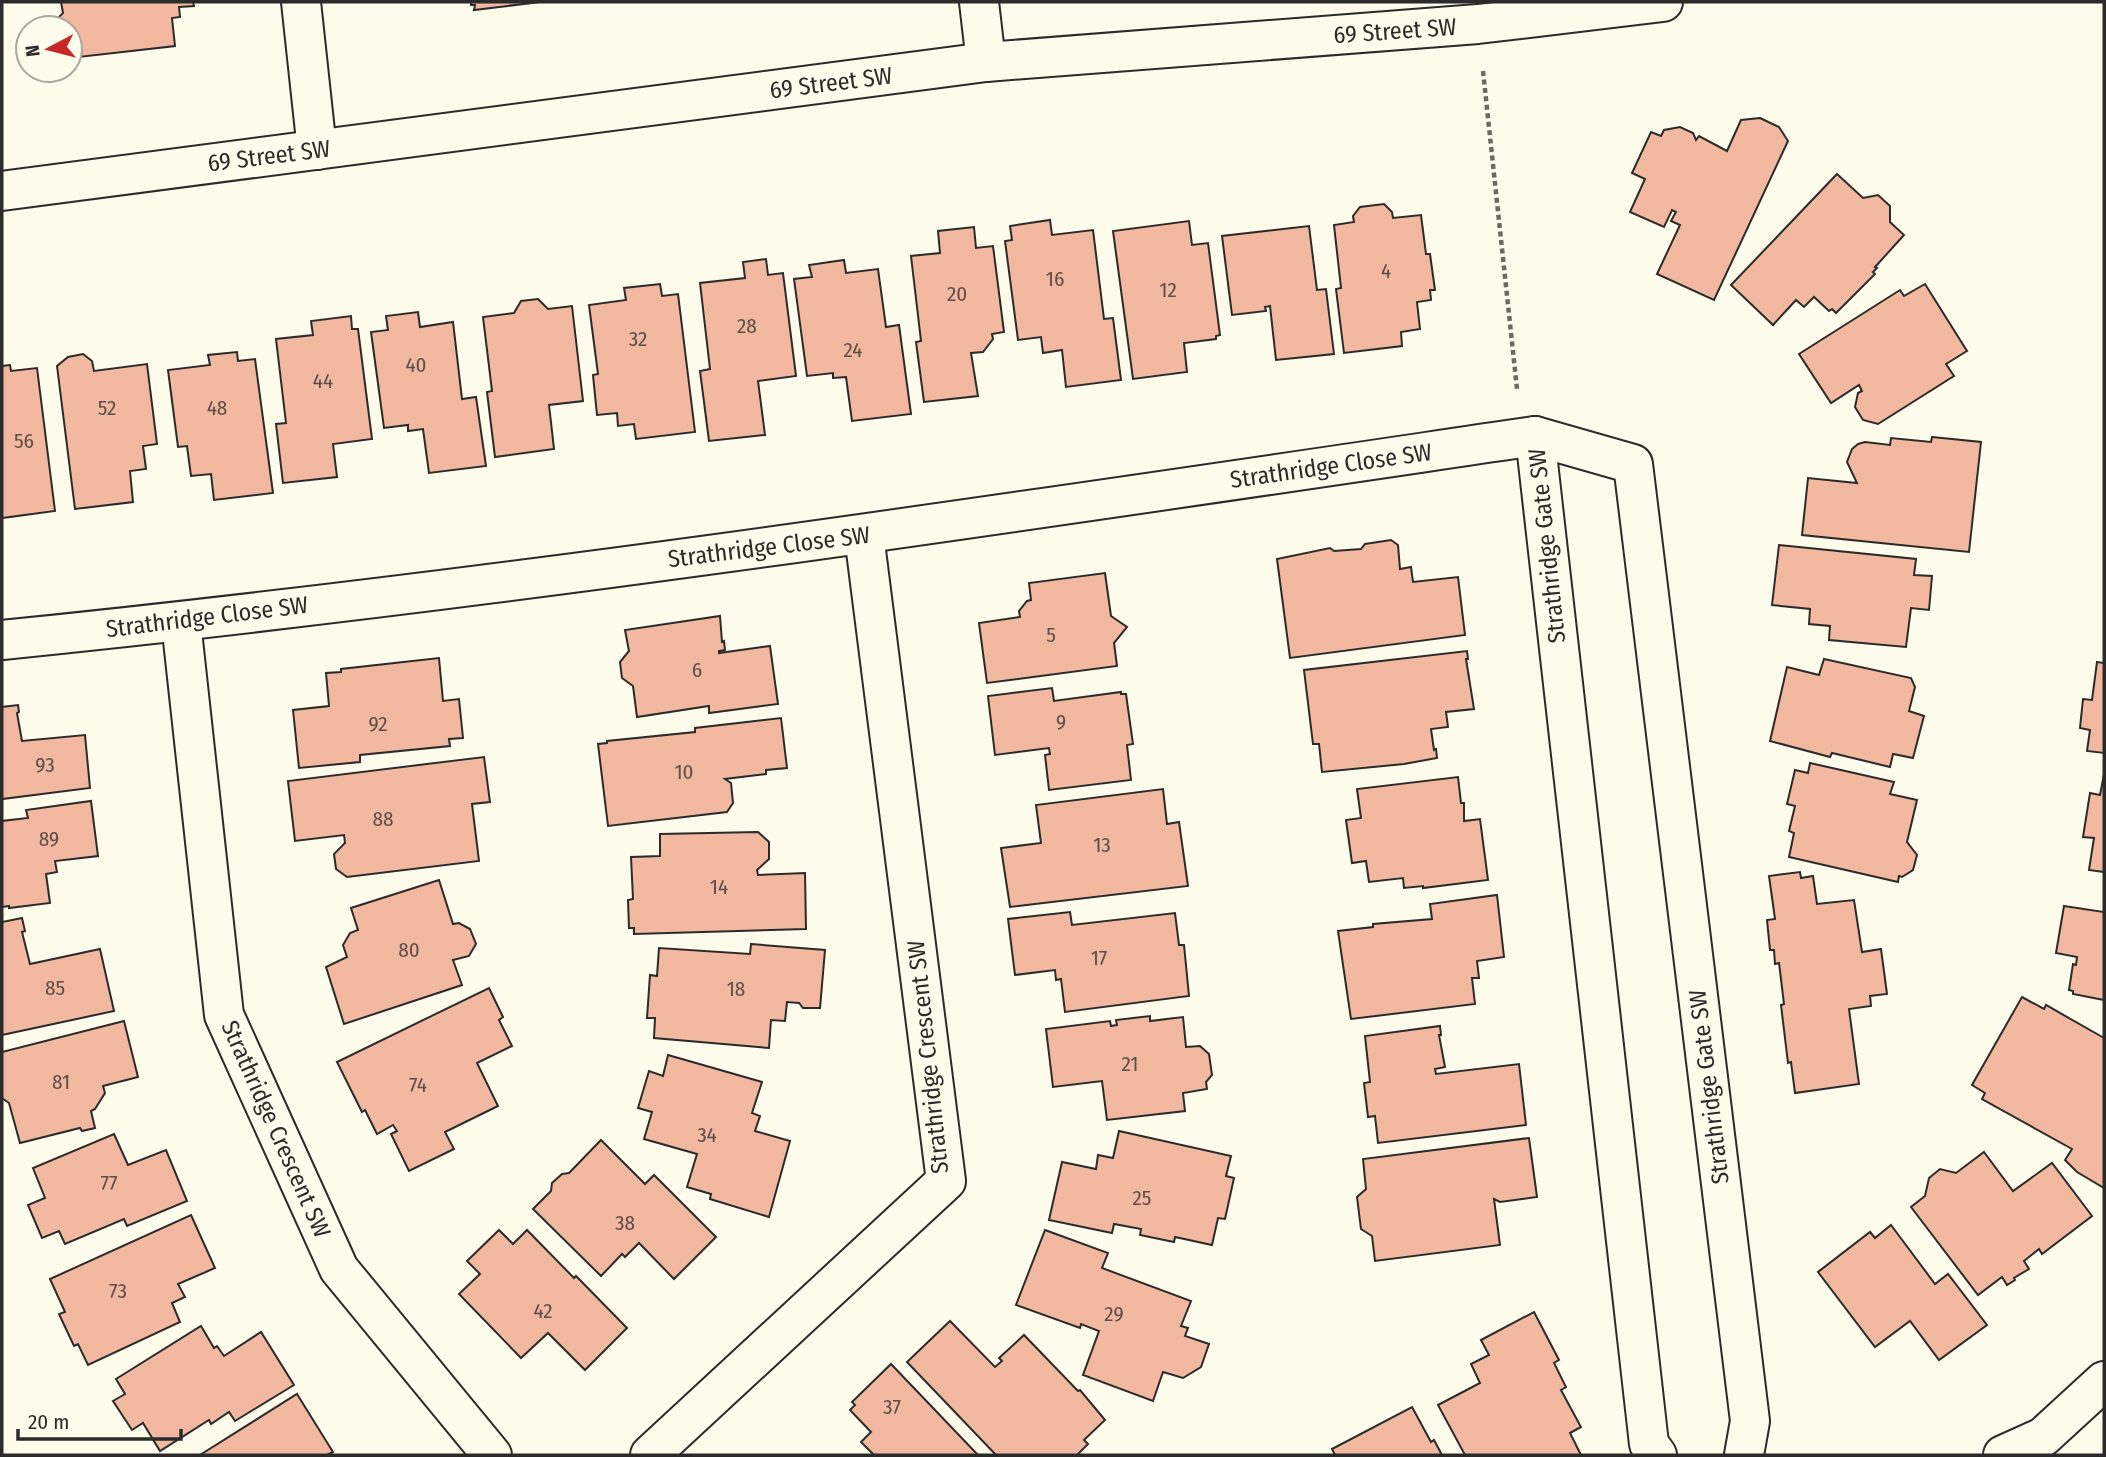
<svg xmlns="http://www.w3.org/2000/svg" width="2106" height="1457" font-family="'Fira Sans Condensed',sans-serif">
<rect width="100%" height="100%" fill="#fdfbea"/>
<g fill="#f2b8a0" stroke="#2b2b2b" stroke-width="2">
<path d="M61,2H193L194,6L179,7L180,17L172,18L175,46L70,58V28H57L56,20L63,13Z"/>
<path d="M471,2H540L474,10L475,5H471Z"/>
<path d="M1760,118L1779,127L1788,141L1714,300L1657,274L1680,225L1671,221L1676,212L1672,210L1664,227L1630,212L1645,179L1632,173L1651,132L1661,136L1664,130L1680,127L1693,133L1696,140L1699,136L1727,151L1741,120Z"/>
<path d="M1837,174L1863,198L1878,195L1890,206V222L1904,235L1875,267L1877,268L1873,272L1875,274L1836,313L1832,309L1829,311L1814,297L1804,307L1796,300L1773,325L1731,285Z"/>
<path d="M1384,204L1392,212L1393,218L1421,215L1426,254H1430L1435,290H1430L1431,300L1417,302L1420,329L1401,332L1402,346L1344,353L1336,289L1341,288L1334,225L1354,222L1353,216L1360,207Z"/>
<path d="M1050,220L1052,235L1093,230L1104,319L1113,318L1121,380L1066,387L1062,350L1043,353L1041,337L1018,340L1005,241L1012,240L1010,226Z"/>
<path d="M1189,221L1192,245L1208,243L1220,335L1216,336V339L1184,343L1187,372L1133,379L1113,231Z"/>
<path d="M1309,226L1317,290L1326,289L1334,354L1276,360L1270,306L1265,307L1266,311L1232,315L1222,236Z"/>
<path d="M974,227L976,248L993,246L1004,332L992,334L993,339L983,352L971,353L978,396L924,402L916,342L921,341L911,256L940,253L938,231Z"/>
<path d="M766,259L768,275L783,273L796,376L758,381L765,435L709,441L700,371L710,369L700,283L745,278L743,262Z"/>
<path d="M844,260L846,273L878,269L886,327L899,325L911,414L852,421L846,377L833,378V373L807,376L794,279L812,277L809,265Z"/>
<path d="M660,284L662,296L678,294L695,432L636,439L634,424L618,426L617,413L597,415L593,375L598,374L589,305L626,300L624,288Z"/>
<path d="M1925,284L1967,351L1946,364L1954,376L1878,424L1863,420L1855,407L1858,393L1862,391L1859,385L1831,403L1799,354L1900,290L1904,296Z"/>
<path d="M538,299L548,309L572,306L583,401L549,405L554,449L495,457L487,392L492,391L483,317L514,313L521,301Z"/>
<path d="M418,312L420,327L453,322L462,399L476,397L486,466L429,473L423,429L408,431V425L384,428L371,332L388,330L386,316Z"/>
<path d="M351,316L352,329H358L372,439L333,444L337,477L283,483L276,424L286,423L276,339L313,335L311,321Z"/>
<path d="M237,352L238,361L255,359L273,493L214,500L211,474L191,476L187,446L178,447L168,370L210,365L208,355Z"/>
<path d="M83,354L92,361L94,371L147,364L157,444L143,446L146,469L130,471L133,502L75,509L57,366L68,357Z"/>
<path d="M10,365L11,371L37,368L55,511L2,518V366Z"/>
<path d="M1932,437L1981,442L1969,552L1802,535L1808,478L1857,483L1847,462L1852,449L1858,444L1865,442L1890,445L1891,438L1931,442Z"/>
<path d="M1391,540L1398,545L1400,569L1411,567L1413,582L1458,577L1465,635L1290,658L1277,559L1330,548L1334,551L1361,549L1365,544Z"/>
<path d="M1779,545L1916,559L1914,575L1932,576L1929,610L1911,608L1906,647L1829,640L1830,626L1809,624L1810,609L1772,605Z"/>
<path d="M1105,573L1111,616L1127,627L1114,643L1117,666L987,683L979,623L1020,617L1019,611L1027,601L1031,600L1029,583Z"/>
<path d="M720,616L722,642L724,641L725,650L719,651V653L770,646L778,704L709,713V706L637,717L633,686L622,678L620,662L629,651L625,630Z"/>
<path d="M1467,651L1468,659H1466L1474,709L1446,712L1448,727L1431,729L1434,750L1436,749L1437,758L1404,764L1322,772L1319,744H1313L1304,670Z"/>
<path d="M439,658L443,701L459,699L463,738L449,739L450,746L360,755V762L299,768L293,710L329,706L326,673L341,672V669Z"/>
<path d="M1824,659L1911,678L1915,687L1909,711L1924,716L1913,758L1893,754L1890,767L1832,753L1830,757L1770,741L1787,667L1819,675Z"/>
<path d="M2097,662L2104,663V753L2087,751L2090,730L2080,728L2083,699L2092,700Z"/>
<path d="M1052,688L1054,701L1121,692V694H1126L1133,744L1127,745L1131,780L1049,790L1045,755L1050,754L1049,748L995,755L988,696Z"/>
<path d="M18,705L19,712L17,713L22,741L85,735L90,788L2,799V707Z"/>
<path d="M781,718L787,768L766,770V774L725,779L731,783L733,803L727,812L608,826L598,744L607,743V741L695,732V728Z"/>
<path d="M484,757L490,802L472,804L479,861L347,877L336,869L334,854L345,843L344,835L295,841L288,781Z"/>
<path d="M1810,763L1894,782L1890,794L1917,800L1907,842L1917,855L1913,870L1902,877L1899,876L1898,882L1789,857L1794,833L1789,831L1795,806L1787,804L1795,770L1808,773Z"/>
<path d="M2104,774V872L2089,870L2094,838L2083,837L2090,793L2100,795Z"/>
<path d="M1458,777L1461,803H1464V821L1480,819L1488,880L1423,888V886L1404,888L1403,878L1369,882L1366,861L1352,863L1346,820L1361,818L1357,789Z"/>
<path d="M1163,789L1167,824L1179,822L1188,886L1010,907L1001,848L1041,843L1036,805Z"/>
<path d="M91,801L98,856L55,861L57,872L46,874L50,903L9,908V906L2,907V821L28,818L26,810Z"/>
<path d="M758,832L769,842V859L757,870L758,875L805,873L806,929L634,934V928H629L628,900L633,899L631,857L660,856V834Z"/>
<path d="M1800,872L1801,878L1813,876L1817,904L1854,900L1862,952L1881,949L1887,994L1870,996L1871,1006L1849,1009L1859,1084L1795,1093L1791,1062L1788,1063L1781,1005L1784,1004L1779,963L1775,964L1774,950H1770L1767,920L1775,919L1769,876Z"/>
<path d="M439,880L453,924L459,923L470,929L476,944L469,956L453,960L462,985L344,1024L326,967L347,957L343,945L350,933L358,930L351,908Z"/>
<path d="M1497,895L1504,957L1477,961L1479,978H1472L1475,1004L1351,1019L1338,931L1373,927V924L1432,919L1430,904Z"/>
<path d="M2064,906L2104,912V1000L2073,994V991L2069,990L2073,964L2076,965L2077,957L2056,953Z"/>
<path d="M1070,912L1072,925L1175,913L1179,945H1184L1189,996L1065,1012L1061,979L1056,980L1055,970L1015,975L1008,919Z"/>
<path d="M22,918L25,931L22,932L30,964L100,949L114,1011L2,1035V922Z"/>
<path d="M751,944L825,950L820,1008H803L799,1003L787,1002L785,1021L771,1020L769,1048L654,1038L655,1018H647L650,975L657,976L659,948L750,954Z"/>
<path d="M489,988L503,1017L499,1020L512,1046L477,1063L498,1106L445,1132L454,1149L409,1171L391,1134L397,1131L393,1125L377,1134L365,1110L362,1112L337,1062Z"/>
<path d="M2022,997L2044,1009L2046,1005L2104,1038V1188L2077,1172L2065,1160L2072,1149L1982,1099L1985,1093L1972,1085Z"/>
<path d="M1150,1016V1021L1183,1017L1186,1047L1200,1046L1209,1054L1212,1075L1206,1082L1207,1089L1183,1093L1185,1111L1107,1120L1102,1081L1053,1087L1046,1029L1110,1021L1111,1026L1117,1025L1116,1020Z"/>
<path d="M124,1021L138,1077L103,1086L105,1093L95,1109L91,1111L95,1128L82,1131L80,1128L20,1143L9,1103L2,1098V1052Z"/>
<path d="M1440,1026L1441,1035H1439L1445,1067L1435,1069L1436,1074L1519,1064L1526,1125L1378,1143L1375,1116L1368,1117L1364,1083L1370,1082L1365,1036Z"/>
<path d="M668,1055L762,1082L752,1113L760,1116L755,1131L790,1141L769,1217L710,1199L711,1194L687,1187L697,1154L644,1139L652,1112L638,1108L649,1071L663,1076Z"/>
<path d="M1119,1131L1231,1156L1226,1176L1234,1178L1225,1219L1218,1218L1212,1245L1175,1237L1174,1242L1140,1235L1141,1229L1114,1224L1112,1233L1049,1220L1062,1162L1096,1169L1098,1155L1113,1158Z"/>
<path d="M114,1134L128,1165L166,1150L187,1201L127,1226L124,1219L65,1244L59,1231L42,1238L28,1205L45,1198L33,1168Z"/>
<path d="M1529,1138L1537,1197L1500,1202L1494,1199L1500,1245L1375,1261L1372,1236L1361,1229L1357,1197L1366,1189L1363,1159Z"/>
<path d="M601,1140L645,1184L654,1175L716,1237L674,1279L639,1243L625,1257L622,1254L601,1276L533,1209L551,1191L552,1183L562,1174L569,1173Z"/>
<path d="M1984,1152L2013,1191L2052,1163L2092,1216L2042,1254L2039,1249L2024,1261L2029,1269L2014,1278L2015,1280L2007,1285L2002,1277L1978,1295L1911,1207L1925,1196L1929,1178L1940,1169L1956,1173Z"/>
<path d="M191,1215L215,1268L178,1284L185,1297L172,1303L180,1322L88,1365L78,1344L74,1346L59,1314L65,1312L50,1279Z"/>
<path d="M1891,1225L1935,1284L1948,1274L1987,1325L1939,1360L1910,1321L1875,1347L1818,1272L1870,1232L1875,1238Z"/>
<path d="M499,1230L513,1244L527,1230L574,1278L576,1276L627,1328L585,1370L548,1333L521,1358L459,1294L480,1274L467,1261Z"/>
<path d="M1045,1230L1108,1253L1102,1268L1191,1301L1181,1326L1188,1328L1185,1336L1209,1344L1201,1367L1183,1378L1163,1372L1153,1401L1083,1375L1099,1331L1081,1324L1080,1328L1016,1305Z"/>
<path d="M1534,1312L1559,1360L1554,1363L1566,1387L1561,1390L1581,1427L1570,1433L1581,1455H1465L1438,1405L1480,1383L1471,1364L1489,1355L1481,1340Z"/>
<path d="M950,1321L995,1367L1002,1361L999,1358L1024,1335L1078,1391L1080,1390L1105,1420L1084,1440L1088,1444L1077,1455H996L907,1362Z"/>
<path d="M201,1326L214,1348L217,1346L224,1356L261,1332L294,1385L235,1421L229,1412L211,1424L209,1420L160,1451L143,1423L132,1430L113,1401L125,1394L116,1379Z"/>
<path d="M891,1364L978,1455H874L861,1442L871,1432L850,1410L855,1405L852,1402Z"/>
<path d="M297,1394L333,1452L327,1455H200Z"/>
<path d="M1412,1407L1431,1442L1434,1440L1442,1455H1335L1332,1449Z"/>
</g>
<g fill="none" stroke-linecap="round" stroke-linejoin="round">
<defs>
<g id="minor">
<path d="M301,2L317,150"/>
<path d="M979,2L986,62"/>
<path d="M2,191L986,62L1478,24L1663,2"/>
<path d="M1535,436L1649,1444L1657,1455"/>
<path d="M181,622L224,1015L339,1269L492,1455"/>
<path d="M2,640C515,588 1025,511 1535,436L1633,464L1750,1421L1744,1455"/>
<path d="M650,1455L946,1181L864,535"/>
</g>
<path id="tertiary" d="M2003,1455L2043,1437L2104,1381"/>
</defs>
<use href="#minor" stroke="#2b2b2b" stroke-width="42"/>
<use href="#tertiary" stroke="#2b2b2b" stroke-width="42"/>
<path stroke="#6a6964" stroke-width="4.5" stroke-dasharray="5 3.5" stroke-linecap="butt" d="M1483,71L1517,389"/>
<use href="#minor" stroke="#fdfbea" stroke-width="38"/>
<use href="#tertiary" stroke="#fdfbea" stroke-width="38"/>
</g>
<g text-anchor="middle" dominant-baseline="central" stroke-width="5" stroke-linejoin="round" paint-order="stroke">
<g font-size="21" fill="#5d4e48">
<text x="1386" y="271">4</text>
<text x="1055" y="279">16</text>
<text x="1168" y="290">12</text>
<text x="957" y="294">20</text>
<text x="747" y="326">28</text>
<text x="638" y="339">32</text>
<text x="853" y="350">24</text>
<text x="416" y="365">40</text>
<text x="323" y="381">44</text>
<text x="107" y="408">52</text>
<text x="217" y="408">48</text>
<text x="24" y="441">56</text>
<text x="1051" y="635">5</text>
<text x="697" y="670">6</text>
<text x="1061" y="722">9</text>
<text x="378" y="724">92</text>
<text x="45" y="765">93</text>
<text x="684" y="772">10</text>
<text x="383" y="819">88</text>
<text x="49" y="839">89</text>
<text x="1102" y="845">13</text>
<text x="719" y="887">14</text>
<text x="409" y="950">80</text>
<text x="1099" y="958">17</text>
<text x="55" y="988">85</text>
<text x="736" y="989">18</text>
<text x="1130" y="1064">21</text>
<text x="61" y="1082">81</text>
<text x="418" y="1085">74</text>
<text x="707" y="1135">34</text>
<text x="109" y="1183">77</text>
<text x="1142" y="1198">25</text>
<text x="625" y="1223">38</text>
<text x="118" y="1291">73</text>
<text x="543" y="1311">42</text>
<text x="1114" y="1314">29</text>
<text x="892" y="1407">37</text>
</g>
<g font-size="24" fill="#2b2b2b" stroke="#fdfbea">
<text transform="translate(1395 31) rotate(-4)">69 Street SW</text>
<text transform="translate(831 83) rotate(-7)">69 Street SW</text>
<text transform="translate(269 156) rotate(-7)">69 Street SW</text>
<text transform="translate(1331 466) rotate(-8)">Strathridge Close SW</text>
<text transform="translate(1547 546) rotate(-96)">Strathridge Gate SW</text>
<text transform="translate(769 547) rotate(-7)">Strathridge Close SW</text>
<text transform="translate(207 617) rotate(-7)">Strathridge Close SW</text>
<text transform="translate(928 1057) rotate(-96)">Strathridge Crescent SW</text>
<text transform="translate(1709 1087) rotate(-97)">Strathridge Gate SW</text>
<text transform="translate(276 1129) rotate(66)">Strathridge Crescent SW</text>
</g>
</g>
<rect width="2106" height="1457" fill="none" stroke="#2b2b2b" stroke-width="7"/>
<g transform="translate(49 49) rotate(263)"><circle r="33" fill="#fdfbea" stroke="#a9a89e" stroke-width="2"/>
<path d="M0-5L12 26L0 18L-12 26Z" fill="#c62828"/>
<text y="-10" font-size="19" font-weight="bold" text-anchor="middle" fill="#2b2b2b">N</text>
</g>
<path d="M18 1429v10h163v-10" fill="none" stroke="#2b2b2b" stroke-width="3.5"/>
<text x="28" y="1429" font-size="21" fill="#2b2b2b" stroke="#fdfbea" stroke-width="5" paint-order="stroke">20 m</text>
</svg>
